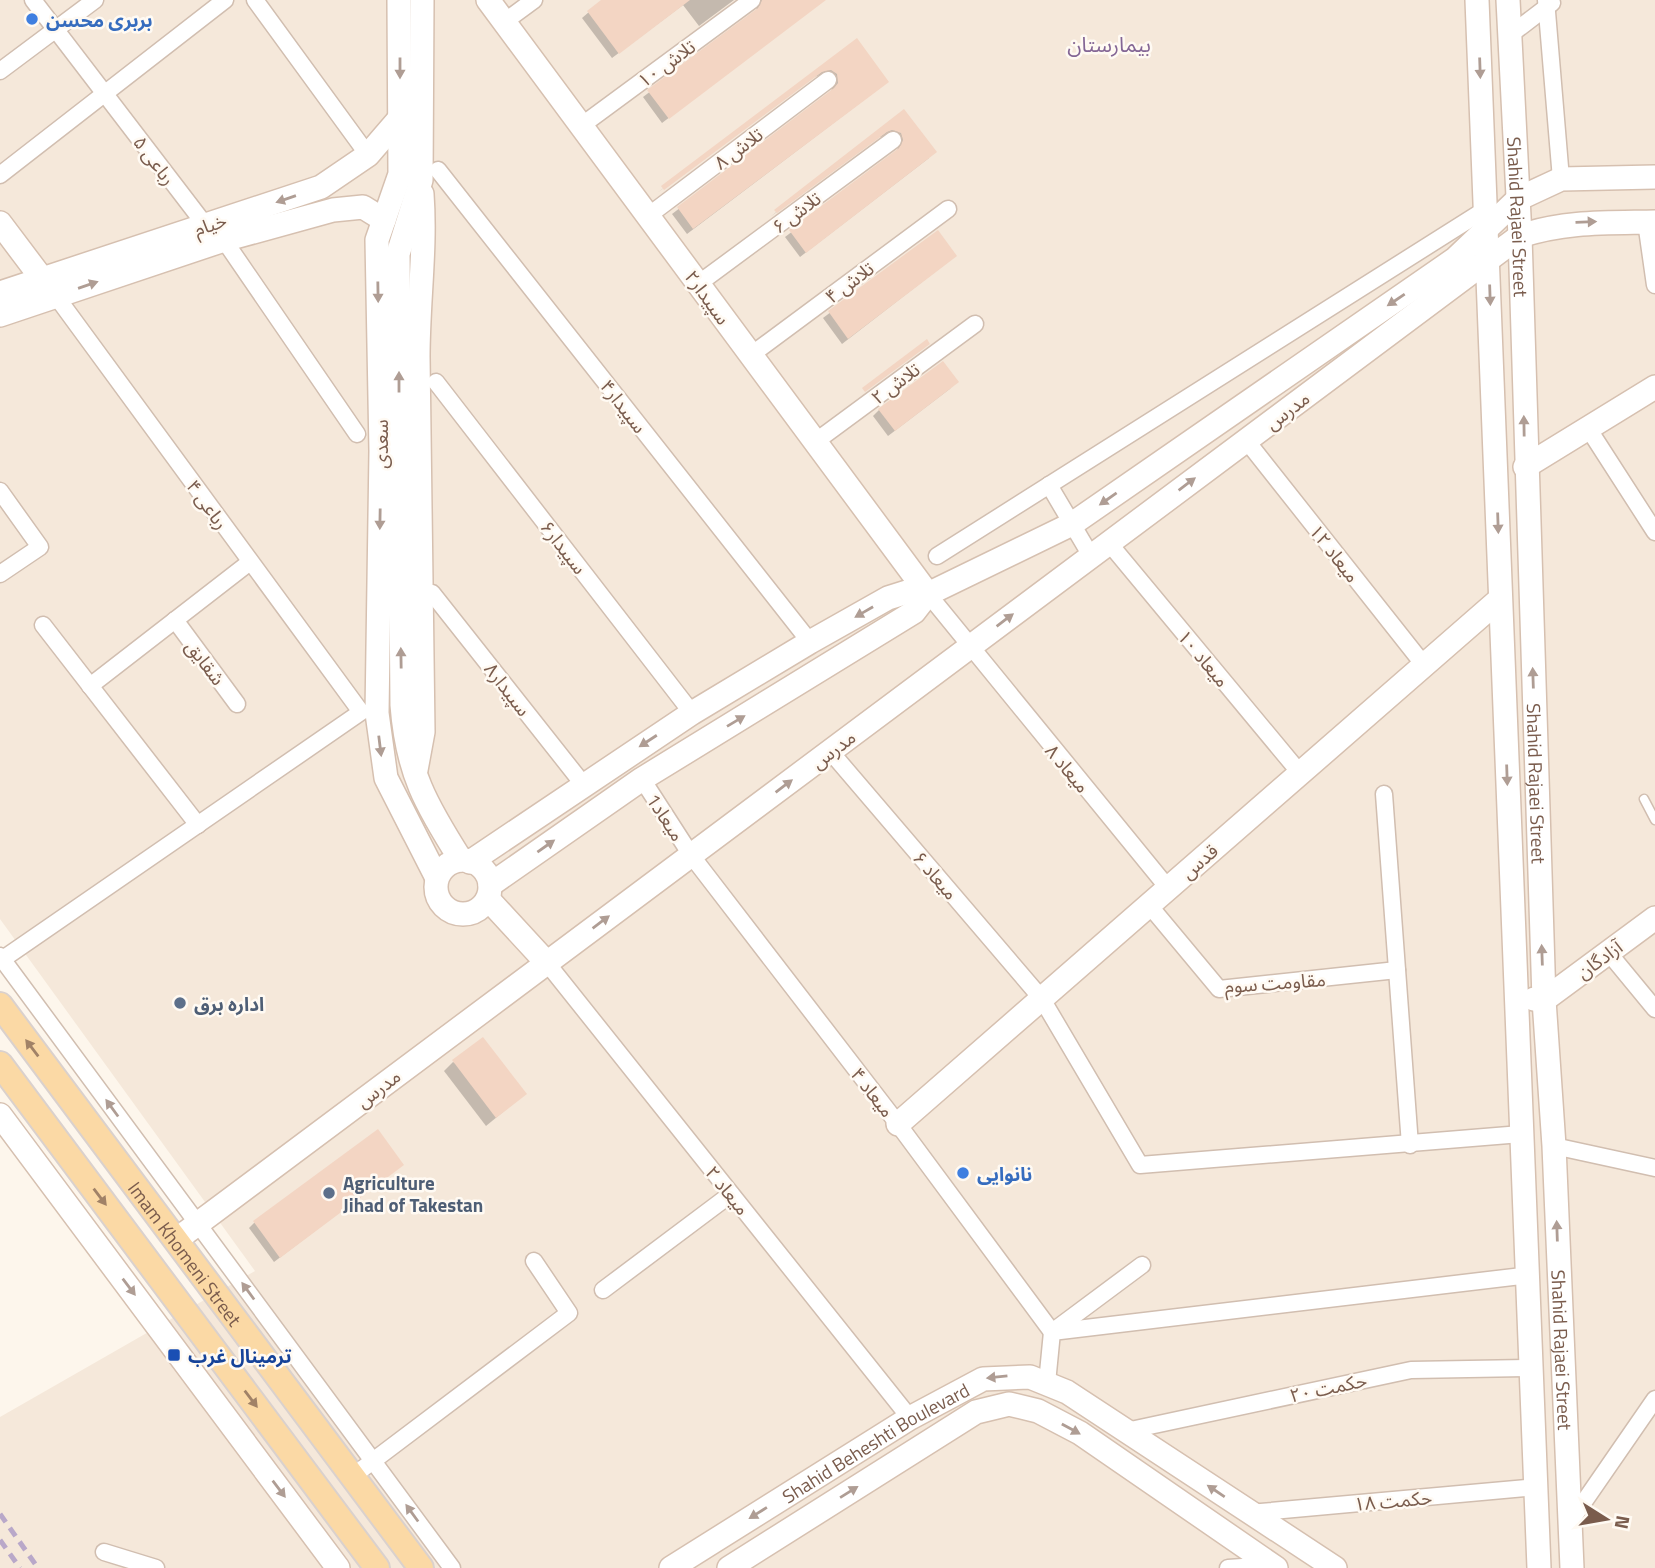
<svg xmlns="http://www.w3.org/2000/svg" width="1655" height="1568" font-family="'Titillium Web','Noto Sans Arabic',sans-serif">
<rect width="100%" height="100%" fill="#fdf6ec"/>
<path fill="#f5e8da" d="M0,0H1655V1568H0V1417L255,1271L0,919Z"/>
<g fill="#0003">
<path d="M603,0H734L699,26L683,5L612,58L582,18Z"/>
<path d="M755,0H824L662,123L643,97L757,11Z"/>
<path d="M856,40L881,87L687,234L672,214L830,94L833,86L830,79L821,75L814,77L657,193Z"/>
<path d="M904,111L929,158L800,257L785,237L895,154L899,146L892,136L879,137L770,217Z"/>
<path d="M937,232L949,261L842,344L823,318Z"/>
<path d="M951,388L888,436L873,416L879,410Z"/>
<path d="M453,1062L525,1094L486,1126L444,1071Z"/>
<path d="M402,1165L274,1262L249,1228L255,1222Z"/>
</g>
<g fill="#f3d5c3">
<path d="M601,0H690L619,54L587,11Z"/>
<path d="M762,0H826L669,119L647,90L758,8Z"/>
<path d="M857,38L889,82L693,229L677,207L834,88L838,83L837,74L831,70L822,72L664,190L661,186Z"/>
<path d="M904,109L937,152L806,253L789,230L899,148L903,140L901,133L892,130L887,132L777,213L774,210Z"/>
<path d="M938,230L957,256L848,339L828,311Z"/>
<path d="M927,339L930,344L865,392L862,388Z"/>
<path d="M943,361L959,382L895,431L878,409Z"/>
<path d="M483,1037L527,1094L496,1118L452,1060Z"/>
<path d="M378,1129L404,1165L280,1258L253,1221Z"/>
</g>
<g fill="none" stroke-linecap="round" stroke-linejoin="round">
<defs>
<path id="lane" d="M1644,799L1655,820"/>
<g id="street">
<path d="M33,0L206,226"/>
<path d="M255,0L368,155"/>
<path d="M1546,0L1561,179"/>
<path d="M504,22L534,0"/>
<path d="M1510,35L1552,3"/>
<path d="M0,71L95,0"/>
<path d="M581,126L752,0"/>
<path d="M438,170L810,642"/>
<path d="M0,175L225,0"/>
<path d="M648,216L828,80"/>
<path d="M1646,222L1655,285"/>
<path d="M224,240L357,434"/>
<path d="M698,284L893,140"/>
<path d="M751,355L948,209"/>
<path d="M436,382L692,713"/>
<path d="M1588,428L1655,532"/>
<path d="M1246,440L1424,665"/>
<path d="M815,442L975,324"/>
<path d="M1049,485L1091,556"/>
<path d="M0,491L40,547L0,574"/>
<path d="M1109,543L1300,773"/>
<path d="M937,556L1486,209"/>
<path d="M432,593L583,784"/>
<path d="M928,594L1168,888"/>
<path d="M175,620L237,704"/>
<path d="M43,625L198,825"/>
<path d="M90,686L250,562"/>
<path d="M830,751L1042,999L1140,1165L1521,1134"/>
<path d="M642,779L691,855L898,1124L1052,1332L1142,1265"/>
<path d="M1384,794L1410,1145"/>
<path d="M1149,905L1219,989L1397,970"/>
<path d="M1608,952L1655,1009"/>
<path d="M0,956L452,1568"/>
<path d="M3,959L361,712L56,296"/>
<path d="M547,963L910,1418"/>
<path d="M1554,1146L1655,1168"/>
<path d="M603,1290L731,1194"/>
<path d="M1047,1383L1052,1332L1530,1275"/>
<path d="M1126,1431L1411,1370L1533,1368"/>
<path d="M353,1476L569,1313L534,1261"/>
<path d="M1249,1513L1538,1487"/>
<path d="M1570,1522L1655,1399"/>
<path d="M104,1552L156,1568"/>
<path d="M1228,1568L1271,1565"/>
</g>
<g id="secondary">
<path d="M399,0L400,174L377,240L381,451L377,713L386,778L437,878"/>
<path d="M422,0L421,180L398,254L402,705C407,772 426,805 461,860"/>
<path d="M488,0L928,594"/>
<path d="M1477,0L1539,1568"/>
<path id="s1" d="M1508,0L1520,236L1544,1000L1554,1146L1572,1568"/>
<path d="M0,223L43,280"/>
<path d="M0,293L321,187L368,155L399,119"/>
<path d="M0,315L224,240L333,210L363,207L384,220"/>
<path d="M1525,467L1655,387"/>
<path d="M416,770L423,732L418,357C418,302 426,248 422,194"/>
<circle cx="463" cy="887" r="27"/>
<path d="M470,862L692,713L810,642L888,598L907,592L928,594"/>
<path d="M490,885L642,779L914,612L928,594L1072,524L1455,259L1518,199L1561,179L1655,177"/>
<path d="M488,899L547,963"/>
<path d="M1534,999L1544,1000L1655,918"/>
<path d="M0,1115L338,1568"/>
<path d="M898,1124L1500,599"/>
<path d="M176,1240L1520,236C1566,221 1607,223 1655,222"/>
<path id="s2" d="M671,1568L910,1418L983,1379L1030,1377L1067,1392L1335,1568"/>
<path d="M729,1568L976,1412L1009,1404L1038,1411L1080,1433L1276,1568"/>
</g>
<g id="primary">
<path id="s3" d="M0,1005L421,1568"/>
<path d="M0,1064L377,1568"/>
</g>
</defs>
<use href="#lane" stroke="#d1beb0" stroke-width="11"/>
<use href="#street" stroke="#d1beb0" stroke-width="19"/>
<use href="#secondary" stroke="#d6c0b0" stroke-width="26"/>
<use href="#primary" stroke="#dad1cd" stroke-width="28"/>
<use href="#lane" stroke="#fff" stroke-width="8"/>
<use href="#street" stroke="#fff" stroke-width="16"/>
<use href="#secondary" stroke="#fff" stroke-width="23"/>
<use href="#primary" stroke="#fbd9a5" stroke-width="24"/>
<g stroke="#b9a8c9" stroke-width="5" stroke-dasharray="10 7" stroke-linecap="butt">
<path d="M0,1514L38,1568"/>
<path d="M0,1540L20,1568"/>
</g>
</g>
<defs><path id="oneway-solid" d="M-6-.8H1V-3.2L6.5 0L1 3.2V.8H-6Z" transform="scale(1.75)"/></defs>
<g fill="#af9d94">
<use href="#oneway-solid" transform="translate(400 68) rotate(90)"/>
<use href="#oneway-solid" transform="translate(1480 68) rotate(88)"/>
<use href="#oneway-solid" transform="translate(286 199) rotate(161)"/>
<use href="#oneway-solid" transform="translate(1586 222) rotate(-2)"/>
<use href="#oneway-solid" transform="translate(88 285) rotate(-19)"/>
<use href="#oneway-solid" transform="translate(378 292) rotate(89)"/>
<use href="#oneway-solid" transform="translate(1490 295) rotate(88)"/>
<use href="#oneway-solid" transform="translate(1396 300) rotate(146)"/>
<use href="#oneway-solid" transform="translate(399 382) rotate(-90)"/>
<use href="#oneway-solid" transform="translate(1524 426) rotate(-91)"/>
<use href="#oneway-solid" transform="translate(1187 484) rotate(-37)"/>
<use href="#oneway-solid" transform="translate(1108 499) rotate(145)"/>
<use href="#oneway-solid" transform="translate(380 519) rotate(91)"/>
<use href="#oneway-solid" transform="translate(1498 523) rotate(88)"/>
<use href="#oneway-solid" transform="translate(864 612) rotate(150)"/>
<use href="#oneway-solid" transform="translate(1005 620) rotate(-37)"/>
<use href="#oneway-solid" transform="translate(401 658) rotate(-91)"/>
<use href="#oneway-solid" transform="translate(1533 678) rotate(-92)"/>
<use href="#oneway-solid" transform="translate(736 721) rotate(-31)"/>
<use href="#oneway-solid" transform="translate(648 741) rotate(147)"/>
<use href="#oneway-solid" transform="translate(380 746) rotate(83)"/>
<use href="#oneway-solid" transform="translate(1507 775) rotate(88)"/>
<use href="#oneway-solid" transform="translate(784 786) rotate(-37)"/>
<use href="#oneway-solid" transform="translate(546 846) rotate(-35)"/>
<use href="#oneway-solid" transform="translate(601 922) rotate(-37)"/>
<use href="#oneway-solid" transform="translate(1542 955) rotate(-92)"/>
<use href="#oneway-solid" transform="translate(112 1108) rotate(-126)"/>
<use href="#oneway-solid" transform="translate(1557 1231) rotate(-92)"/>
<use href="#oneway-solid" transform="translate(129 1287) rotate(53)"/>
<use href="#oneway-solid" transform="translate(248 1291) rotate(-126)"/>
<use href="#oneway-solid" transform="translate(997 1377) rotate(174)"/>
<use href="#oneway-solid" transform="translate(1071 1429) rotate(29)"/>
<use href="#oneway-solid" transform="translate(279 1489) rotate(53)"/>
<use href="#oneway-solid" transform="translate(1216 1491) rotate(-146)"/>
<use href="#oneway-solid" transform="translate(849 1492) rotate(-32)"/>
<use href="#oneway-solid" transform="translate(412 1513) rotate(-126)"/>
<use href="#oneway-solid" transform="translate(758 1513) rotate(148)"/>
</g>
<g fill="#a18267">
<use href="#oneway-solid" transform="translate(32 1048) rotate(-127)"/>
<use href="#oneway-solid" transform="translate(100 1197) rotate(53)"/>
<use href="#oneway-solid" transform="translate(251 1399) rotate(53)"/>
</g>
<g fill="#3f7fe0" stroke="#fffaf3" stroke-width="2.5">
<circle cx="32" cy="19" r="7"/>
<circle cx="963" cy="1173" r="7"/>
</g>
<g fill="#5c6f8a" stroke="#fffaf3" stroke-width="2.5">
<circle cx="180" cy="1003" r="7"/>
<circle cx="329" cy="1193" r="7"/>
</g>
<rect fill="#1a4fb4" stroke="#fffaf3" stroke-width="2.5" x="167" y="1348" width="14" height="14" rx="3.5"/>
<g text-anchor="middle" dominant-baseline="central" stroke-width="5" stroke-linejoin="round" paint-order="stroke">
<g font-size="19" font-weight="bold" fill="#366cbe" stroke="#fffaf3" text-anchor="start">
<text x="46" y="19">بربری محسن</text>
<text x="977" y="1173">نانوایی</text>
</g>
<g font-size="19" fill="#7a5c4d" stroke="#fffaf3">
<text transform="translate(666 63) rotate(-36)">تلاش ۱۰</text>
<text transform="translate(738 148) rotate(-37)">تلاش ۸</text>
<text transform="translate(155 160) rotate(53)">رباعی ۵</text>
<text transform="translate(796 212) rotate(-37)">تلاش ۶</text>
<text stroke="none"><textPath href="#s1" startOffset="217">Shahid Rajaei Street</textPath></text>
<text transform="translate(210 224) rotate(-19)">خیام</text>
<text transform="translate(849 282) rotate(-37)">تلاش ۴</text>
<text transform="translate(708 297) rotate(54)">سپیدار۲</text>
<text transform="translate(895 383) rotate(-37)">تلاش ۲</text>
<text transform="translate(624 406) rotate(52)">سپیدار۴</text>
<text transform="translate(1287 410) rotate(-37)">مدرس</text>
<text transform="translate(380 444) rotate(-90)">سعدی</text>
<text transform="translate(208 504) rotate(54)">رباعی ۴</text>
<text transform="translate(564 547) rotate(52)">سپیدار۶</text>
<text transform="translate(1335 553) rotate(52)">میعاد ۱۲</text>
<text transform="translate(1204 658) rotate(50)">میعاد ۱۰</text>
<text transform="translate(206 662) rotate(53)">شقایق</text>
<text transform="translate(508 689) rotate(52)">سپیدار۸</text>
<text transform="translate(833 749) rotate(-37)">مدرس</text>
<text transform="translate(1068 768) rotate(50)">میعاد ۸</text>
<text stroke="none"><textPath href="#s1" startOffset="784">Shahid Rajaei Street</textPath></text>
<text transform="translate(666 817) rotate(57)">میعاد1</text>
<text transform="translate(1199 861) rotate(-41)">قدس</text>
<text transform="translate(936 875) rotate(49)">میعاد ۶</text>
<text transform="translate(1599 959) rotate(-36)">آزادگان</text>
<text transform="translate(1275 982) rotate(-4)">مقاومت سوم</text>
<text transform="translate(378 1088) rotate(-37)">مدرس</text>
<text transform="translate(873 1092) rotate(52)">میعاد ۴</text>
<text transform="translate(728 1190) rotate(51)">میعاد ۲</text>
<text stroke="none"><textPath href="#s3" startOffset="310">Imam Khomeni Street</textPath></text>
<text stroke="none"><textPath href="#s1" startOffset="1351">Shahid Rajaei Street</textPath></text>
<text transform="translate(1328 1387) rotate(-12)">حکمت ۲۰</text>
<text stroke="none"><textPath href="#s2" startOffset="240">Shahid Beheshti Boulevard</textPath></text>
<text transform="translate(1393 1500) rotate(-5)">حکمت ۱۸</text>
</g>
<g font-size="19" font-weight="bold" fill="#4e5e75" stroke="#fffaf3" text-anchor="start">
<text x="194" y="1003">اداره برق</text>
<text x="343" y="1182">Agriculture<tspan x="343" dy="22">Jihad of Takestan</tspan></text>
</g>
<g font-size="19" font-weight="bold" fill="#164399" stroke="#fffaf3" text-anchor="start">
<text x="188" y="1355">ترمینال غرب</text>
</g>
<g font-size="21" fill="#846695" stroke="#fffaf3">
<text x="1109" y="44">بیمارستان</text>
</g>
</g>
<g transform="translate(1606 1519) rotate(101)" stroke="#fffaf3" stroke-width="5" paint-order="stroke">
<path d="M0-5L12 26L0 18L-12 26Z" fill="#7a5c4d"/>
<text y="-10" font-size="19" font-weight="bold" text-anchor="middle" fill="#7a5c4d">N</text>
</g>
</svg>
